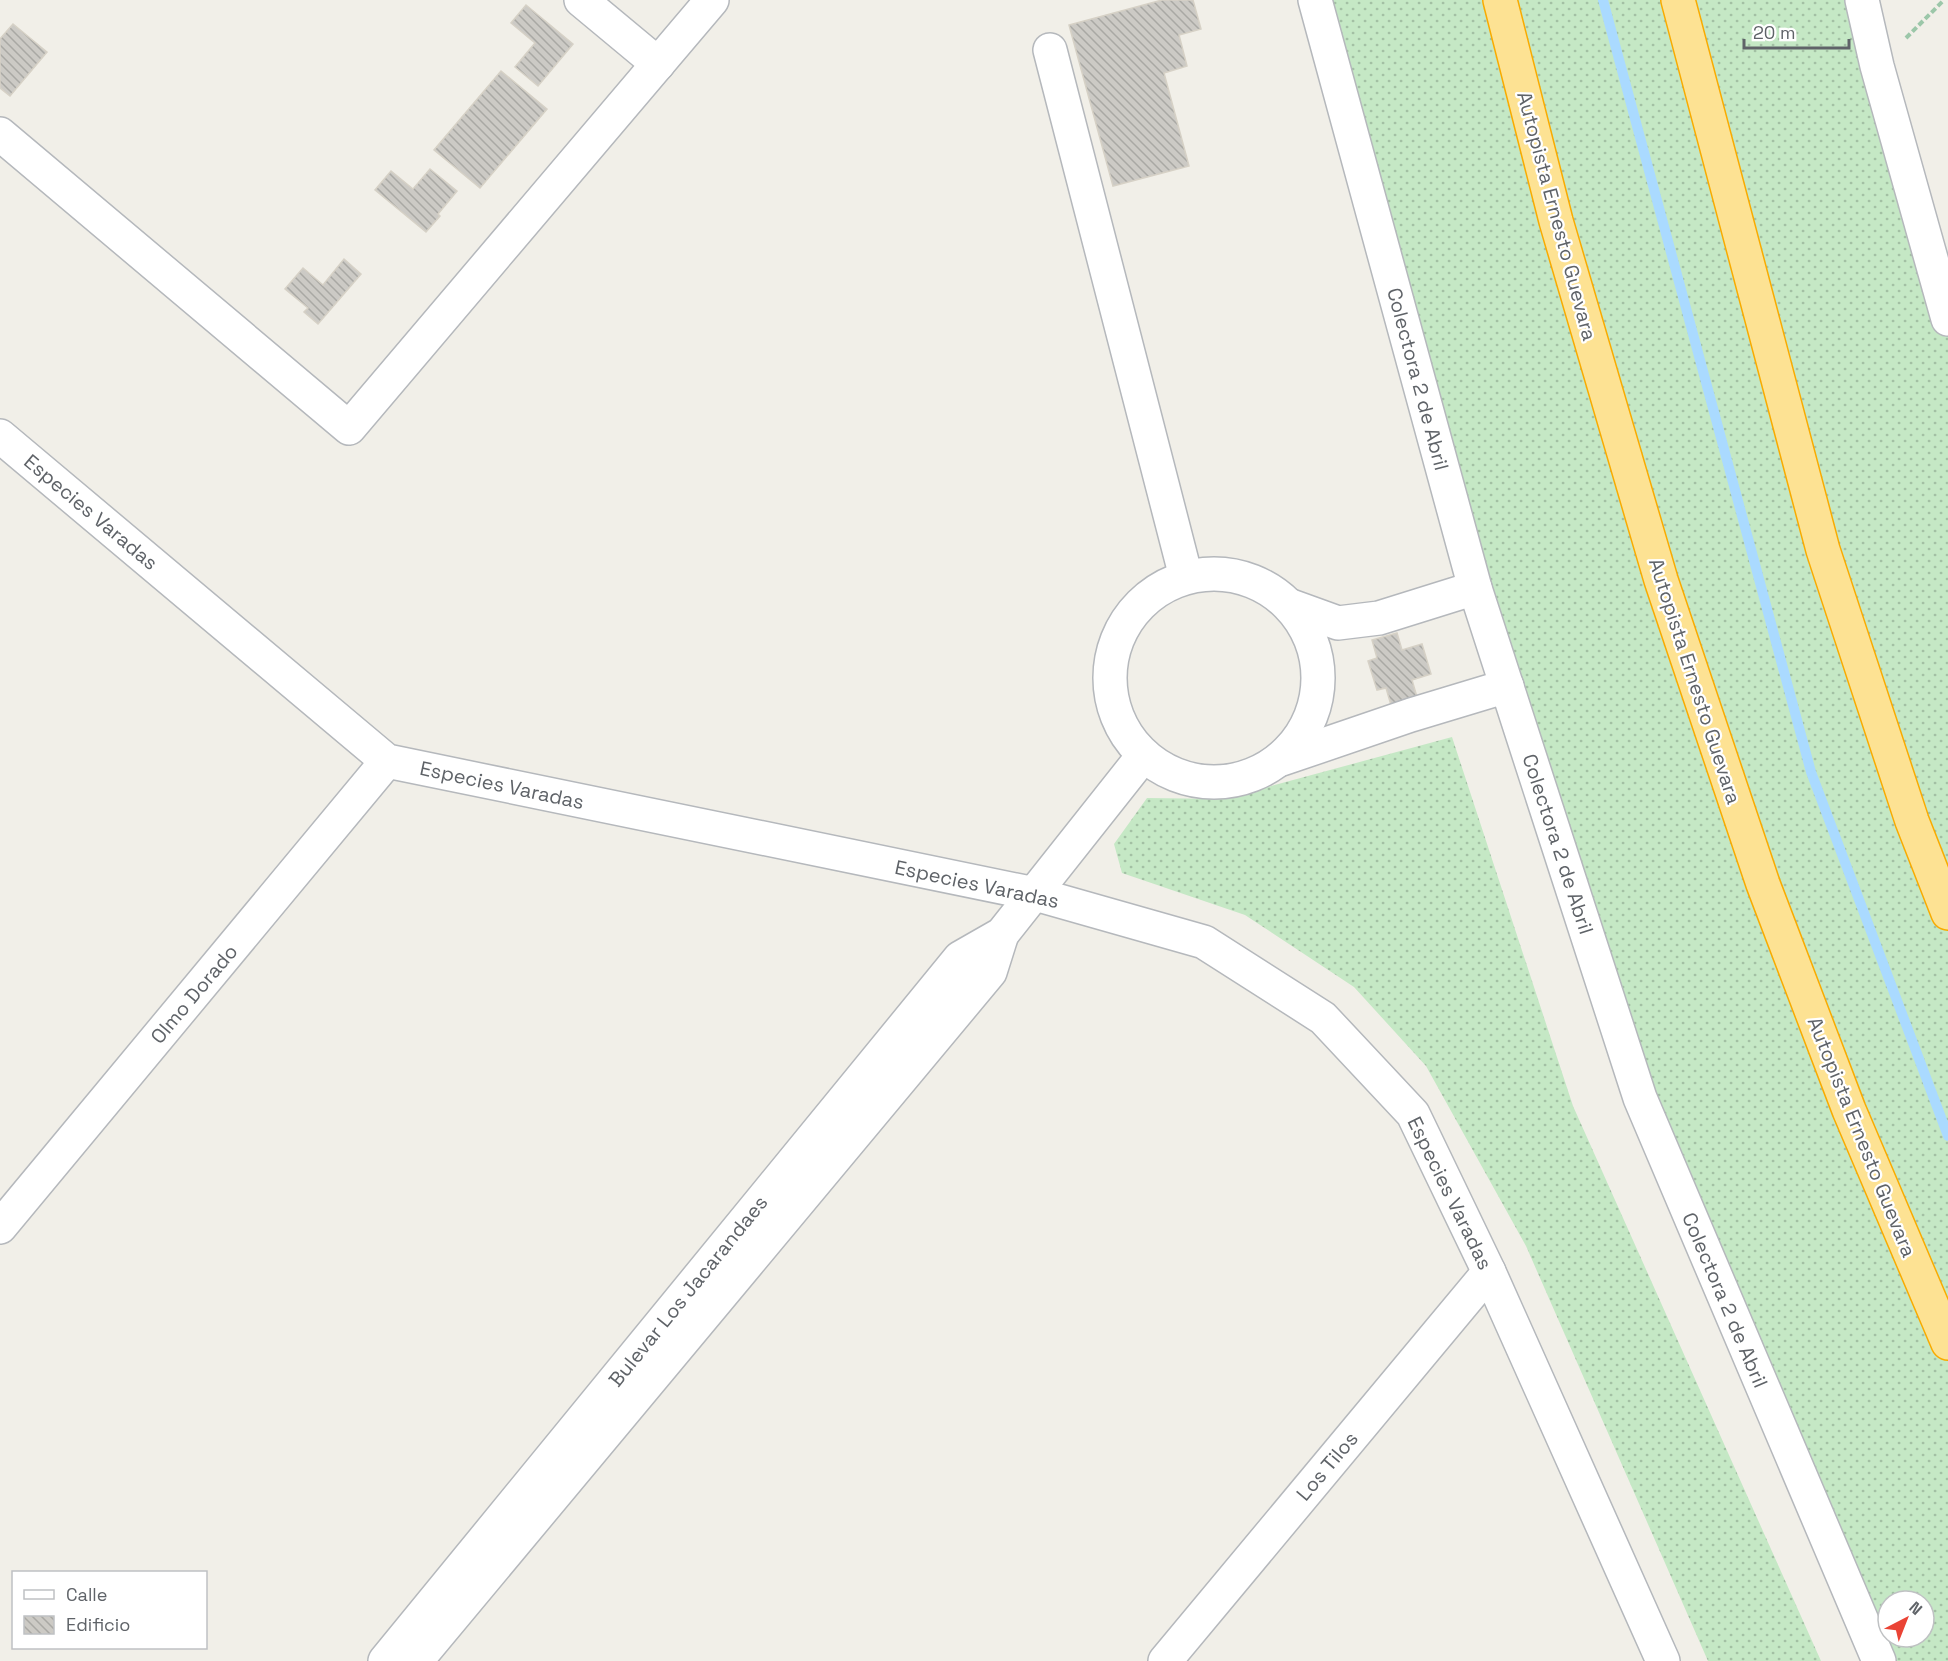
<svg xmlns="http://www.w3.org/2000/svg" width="1948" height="1661" font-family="'Space Grotesk',sans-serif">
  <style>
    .grass { fill: url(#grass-dots); fill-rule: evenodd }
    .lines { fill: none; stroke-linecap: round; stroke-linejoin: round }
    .stream { stroke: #aadaff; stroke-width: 10 }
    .building { fill: url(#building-back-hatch); stroke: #d6d1c6; stroke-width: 1.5 }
    .minor-casing { stroke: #b5b8bc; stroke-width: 36 }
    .motorway-casing { stroke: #f9ab00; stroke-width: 36 }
    .path { stroke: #9cc7a9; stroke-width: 4; stroke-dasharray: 6 3; stroke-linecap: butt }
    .minor { stroke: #fff; stroke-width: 33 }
    .motorway { stroke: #fde293; stroke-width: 33 }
    .labels { text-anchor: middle; stroke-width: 4.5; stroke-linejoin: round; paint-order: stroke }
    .street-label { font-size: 20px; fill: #5f6368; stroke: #fff }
  </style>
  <defs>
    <pattern id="grass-dots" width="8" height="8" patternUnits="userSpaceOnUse" patternTransform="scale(1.5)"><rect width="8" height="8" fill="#c5e8c5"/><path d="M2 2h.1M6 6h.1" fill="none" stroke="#a3c0a4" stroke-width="1.8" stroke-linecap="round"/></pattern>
    <pattern id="building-back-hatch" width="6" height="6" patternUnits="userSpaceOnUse" patternTransform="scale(1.5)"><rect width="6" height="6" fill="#cccac5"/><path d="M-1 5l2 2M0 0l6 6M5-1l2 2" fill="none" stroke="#a9a8a4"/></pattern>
  </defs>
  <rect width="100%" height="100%" fill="#f1efe8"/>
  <g class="grass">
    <path d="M1315 0H1862L1948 319V1661H1879L1640 1098ZM1888 1601H1924V1637H1888Z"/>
    <polygon points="1452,737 1573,1106 1821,1661 1708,1661 1526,1246 1426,1066 1354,987 1245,915 1122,873 1114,844 1147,798 1223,799"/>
  </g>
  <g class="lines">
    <polyline class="stream" points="1603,0 1811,772 1948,1136"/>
  </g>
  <g class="building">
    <polygon points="1162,0 1193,0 1201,29 1179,35 1187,66 1164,73 1189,166 1113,186 1069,25"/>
    <polygon points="526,5 573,44 538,86 515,67 535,43 511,23"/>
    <polygon points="13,24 47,52 10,96 0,88 0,39"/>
    <polygon points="501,71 547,109 480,188 434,150"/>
    <polygon points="430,169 457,191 438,214 440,216 426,232 375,190 391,171 413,189"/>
    <polygon points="344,259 361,274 318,324 304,312 308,308 285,289 303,268 323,285"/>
    <polygon points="1397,633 1402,650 1422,644 1431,674 1412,680 1417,697 1391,705 1386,688 1377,690 1368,661 1377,658 1372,640"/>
  </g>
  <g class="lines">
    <defs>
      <g id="minor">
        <polyline points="581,0 658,64"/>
        <polyline points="1315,0 1475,588 1640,1098 1879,1661"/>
        <polyline points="1862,0 1877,66 1948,319"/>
        <polyline points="1050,50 1186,577"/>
        <polyline points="0,134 349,428 712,0"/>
        <polyline points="0,436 387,761 1035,894 1204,942 1323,1018 1413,1114 1489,1272 1663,1661"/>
        <circle cx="1214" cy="678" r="104"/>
        <polyline points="1291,606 1338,623 1379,618 1475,588"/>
        <polyline points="1282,759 1411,715 1507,686"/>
        <polyline points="0,1227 387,761"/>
        <polyline points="385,1661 960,958 1002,934 1143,756"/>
        <polyline points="416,1661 990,972 1002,934"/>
        <polyline points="1165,1661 1489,1272"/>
      </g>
      <g id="motorway">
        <polyline points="1500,0 1556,221 1661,580 1763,884 1849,1110 1948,1343"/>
        <polyline points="1678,0 1823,550 1912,821 1948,913"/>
      </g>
    </defs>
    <use href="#minor" class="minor-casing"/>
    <use href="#motorway" class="motorway-casing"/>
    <polyline class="path" points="1906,38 1944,0"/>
    <use href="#minor" class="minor"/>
    <use href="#motorway" class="motorway"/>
  </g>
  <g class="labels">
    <g class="street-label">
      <text transform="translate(1557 216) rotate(75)" y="7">Autopista Ernesto Guevara</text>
      <text transform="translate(1418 379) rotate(75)" y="7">Colectora 2 de Abril</text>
      <text transform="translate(91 512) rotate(40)" y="7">Especies Varadas</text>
      <text transform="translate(1695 681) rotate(72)" y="7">Autopista Ernesto Guevara</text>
      <text transform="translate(502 785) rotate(12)" y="7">Especies Varadas</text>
      <text transform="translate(1558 844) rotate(72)" y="7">Colectora 2 de Abril</text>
      <text transform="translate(977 884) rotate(12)" y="7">Especies Varadas</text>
      <text transform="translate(194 994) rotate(-50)" y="7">Olmo Dorado</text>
      <text transform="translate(1862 1137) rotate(68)" y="7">Autopista Ernesto Guevara</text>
      <text transform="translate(1450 1193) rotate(64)" y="7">Especies Varadas</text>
      <text transform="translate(688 1291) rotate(-51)" y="7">Bulevar Los Jacarandaes</text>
      <text transform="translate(1725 1300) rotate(67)" y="7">Colectora 2 de Abril</text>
      <text transform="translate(1327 1466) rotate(-50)" y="7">Los Tilos</text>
    </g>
  </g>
  <rect x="12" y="1571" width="195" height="78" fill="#ffffff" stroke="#bfc1c3" stroke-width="1.5"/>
  <rect x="24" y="1590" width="30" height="9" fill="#ffffff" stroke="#bfc1c3" stroke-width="1.5"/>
  <text x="66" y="1601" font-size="18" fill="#5f6368">Calle</text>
  <rect x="24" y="1616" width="30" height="18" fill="url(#building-back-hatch)" stroke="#bfc1c3" stroke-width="1.5"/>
  <text x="66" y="1631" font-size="18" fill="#5f6368">Edificio</text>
  <g transform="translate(1906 1619) rotate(42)"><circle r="28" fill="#ffffff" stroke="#bfc1c3" stroke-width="1.5"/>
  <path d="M0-4.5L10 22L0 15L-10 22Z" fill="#ea4335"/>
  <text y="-9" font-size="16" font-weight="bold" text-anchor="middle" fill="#5f6368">N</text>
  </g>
  <path d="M1744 39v9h105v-9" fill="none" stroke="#5f6368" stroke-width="3"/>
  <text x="1753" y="39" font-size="18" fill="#5f6368" stroke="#ffffff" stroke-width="4.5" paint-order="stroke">20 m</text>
</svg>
